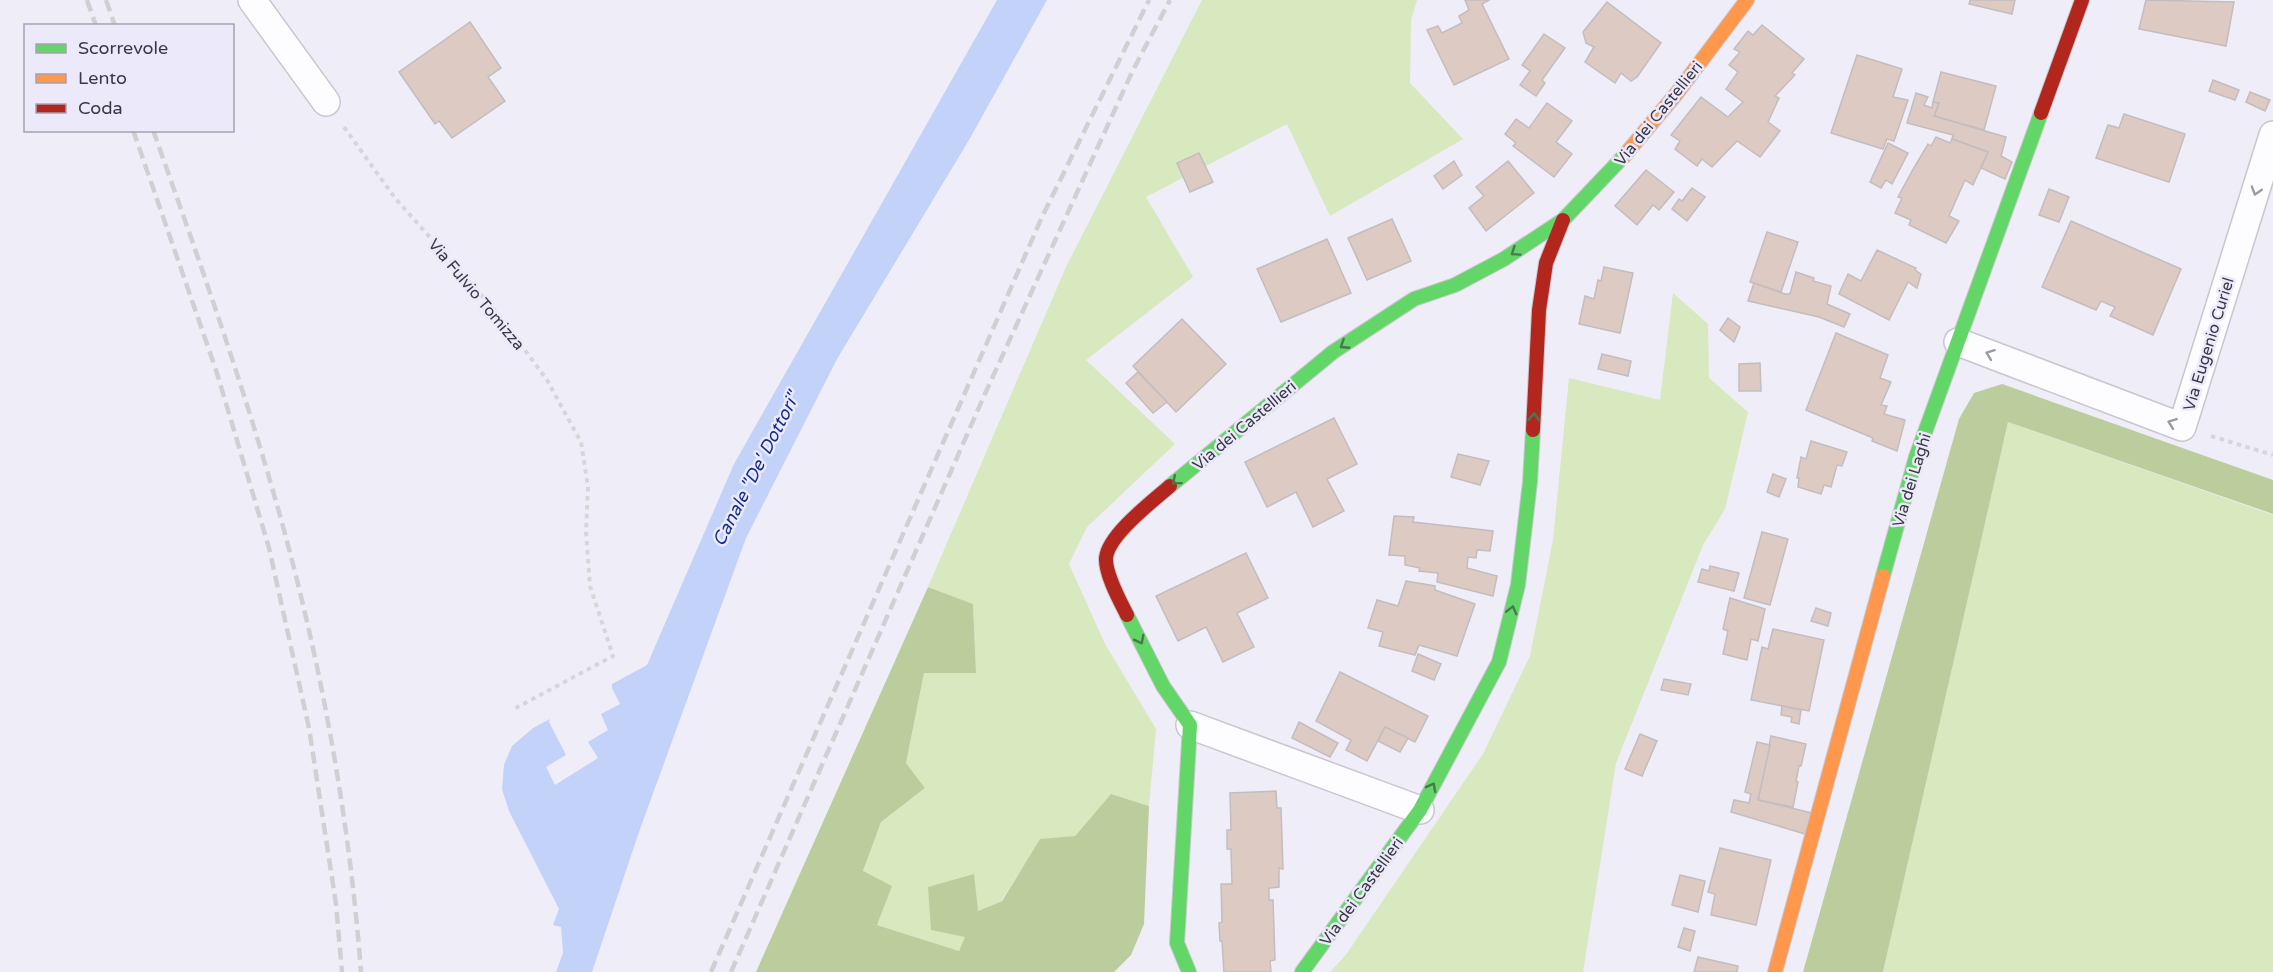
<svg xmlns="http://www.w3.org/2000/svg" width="2273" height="972" font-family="'Varela Round',sans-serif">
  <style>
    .green { fill: #d8e8bf }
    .forest { fill: #bccd9d }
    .water { fill: #c2d2f9 }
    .building { fill: #dccac3; stroke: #c3bdbf; stroke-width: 1.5 }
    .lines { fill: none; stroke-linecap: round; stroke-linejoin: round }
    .street-casing { stroke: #c8c6cf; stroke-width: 30 }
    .fast-casing { stroke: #c8c6cf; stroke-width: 16 }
    .slow-casing { stroke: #c8c6cf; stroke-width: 16 }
    .jam-casing { stroke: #c8c6cf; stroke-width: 16 }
    .path { stroke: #d6d6d9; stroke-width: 4; stroke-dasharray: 4.5 4.5; stroke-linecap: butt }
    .street { stroke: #fdfcfe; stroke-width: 27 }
    .fast { stroke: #63d668; stroke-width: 14 }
    .slow { stroke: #ff974d; stroke-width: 14 }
    .jam { stroke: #b3261e; stroke-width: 14 }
    .rail { stroke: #d0cfd2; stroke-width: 4.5; stroke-dasharray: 12 6; stroke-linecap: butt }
    .oneway { stroke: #9c9aa0 }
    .oneway2 { stroke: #4a7752 }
    .labels { text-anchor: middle; stroke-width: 5; stroke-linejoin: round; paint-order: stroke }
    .street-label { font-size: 16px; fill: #3a3843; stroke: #ece9fb }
    .water-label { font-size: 18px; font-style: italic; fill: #102e8b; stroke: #ece9fb }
  </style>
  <rect width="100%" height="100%" fill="#efedf7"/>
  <g class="green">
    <polygon points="1202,0 1417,0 1411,20 1410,83 1463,139 1330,216 1287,124 1146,197 1193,277 1086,360 1175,444 1087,527 1069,564 1105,644 1156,729 1149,806 1111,794 1075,836 1040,840 1001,901 978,911 959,951 877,925 863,871 881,822 925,788 906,763 924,673 976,673 973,604 928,587 1066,267"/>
    <polygon points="1673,293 1708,324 1709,378 1748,412 1725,509 1703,545 1616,763 1583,972 1330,972 1345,956 1483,754 1530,656 1553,540 1569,378 1660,400"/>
    <polygon points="2008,422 2273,515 2273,972 1883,972"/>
  </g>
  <g class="forest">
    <polygon points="2002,384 2273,480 2273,514 2008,422 1883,972 1803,972 1959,419 1974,393"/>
    <polygon points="928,587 973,604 976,673 924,673 906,763 925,788 881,822 863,871 892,886 877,925 959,951 965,937 931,930 928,887 974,874 978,911 1002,901 1040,839 1075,836 1111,794 1149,806 1144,924 1131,955 1114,972 756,972"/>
  </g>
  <polygon class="water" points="997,0 1047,0 969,140 837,359 746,538 639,832 592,972 556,972 563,953 561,927 553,925 559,909 509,811 502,789 504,765 512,746 533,728 550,719 549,722 566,755 546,767 555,785 598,758 588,742 608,730 601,714 620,704 612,688 612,684 647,665 734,464"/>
  <g class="building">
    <polygon points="1465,0 1489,0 1482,4 1509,59 1454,85 1427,30 1438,26 1442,33 1462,23 1459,16 1469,10"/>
    <polygon points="1970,0 2015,0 2012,14 1969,4"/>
    <polygon points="2146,0 2234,2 2226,46 2139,29"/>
    <polygon points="1607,2 1661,43 1637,77 1631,81 1621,73 1615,83 1585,62 1594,47 1586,43 1583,32"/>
    <polygon points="470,22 501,68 488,77 505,101 452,138 439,121 435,124 399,72"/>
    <polygon points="1762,25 1804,59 1792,73 1795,75 1775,96 1779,98 1768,122 1780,131 1760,157 1737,141 1712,167 1702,159 1697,166 1675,149 1680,141 1671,135 1701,97 1728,117 1743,102 1726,89 1738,72 1729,65 1740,52 1734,49 1748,31 1753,35"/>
    <polygon points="1544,34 1565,48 1542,80 1545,83 1536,96 1520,85 1530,71 1522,65"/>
    <polygon points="1857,55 1902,69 1893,97 1908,100 1894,141 1887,139 1883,149 1831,133"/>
    <polygon points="1941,72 1996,86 1984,130 1934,116 1939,103 1933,102"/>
    <polygon points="2213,80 2239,90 2235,100 2209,91"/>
    <polygon points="2250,92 2270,100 2265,111 2246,102"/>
    <polygon points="1916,93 1928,97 1924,105 1932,108 1933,102 1939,103 1934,116 2006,137 2001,156 2012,162 2005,179 1981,168 1988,152 1952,139 1953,135 1907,123"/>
    <polygon points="1547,103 1572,121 1556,142 1572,154 1554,177 1513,146 1516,143 1505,134 1516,119 1529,128"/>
    <polygon points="2124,114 2185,134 2169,182 2096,158 2108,125 2119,128"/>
    <polygon points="1936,137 1950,143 1952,139 1988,152 1973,185 1965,180 1949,216 1959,221 1946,243 1909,225 1911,220 1895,213 1902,198 1898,197 1912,171 1928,144 1931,146"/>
    <polygon points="1888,143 1908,153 1892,184 1886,180 1881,188 1870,182"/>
    <polygon points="1199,153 1213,182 1190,192 1177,163"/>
    <polygon points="1454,161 1462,175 1443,189 1434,176"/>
    <polygon points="1508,161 1534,193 1486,231 1469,208 1484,196 1476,187"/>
    <polygon points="1646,170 1674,192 1659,210 1653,205 1637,225 1615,206"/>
    <polygon points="1692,188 1705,197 1687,221 1672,209 1679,199 1682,201"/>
    <polygon points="2049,189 2069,197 2059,222 2039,215"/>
    <polygon points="1392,219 1411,261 1367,280 1348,238"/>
    <polygon points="2071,221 2181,269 2153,335 2110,316 2115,307 2101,301 2096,310 2042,287"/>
    <polygon points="1767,232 1798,242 1781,292 1750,282"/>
    <polygon points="1327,239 1351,293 1281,322 1257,269"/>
    <polygon points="1877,250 1916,268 1915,270 1921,274 1917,288 1908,282 1889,320 1839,294 1848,274 1861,281"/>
    <polygon points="1604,267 1633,273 1620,333 1579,324 1585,296 1594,299 1598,280 1601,281"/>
    <polygon points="1796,272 1814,278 1813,281 1831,286 1827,304 1850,314 1844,327 1819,317 1748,301 1754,283 1785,294 1790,294"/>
    <polygon points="1728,318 1740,327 1734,342 1720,330"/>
    <polygon points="1182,319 1226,364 1176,412 1133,366"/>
    <polygon points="1836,333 1888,355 1880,378 1891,382 1881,405 1887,406 1884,414 1905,420 1897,451 1872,441 1873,438 1806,410"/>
    <polygon points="1602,354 1631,361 1628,376 1598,369"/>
    <polygon points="1760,363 1761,391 1739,391 1739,364"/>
    <polygon points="1138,372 1167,402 1153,413 1126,383"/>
    <polygon points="1334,418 1357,464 1327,479 1344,511 1313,527 1296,492 1267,507 1245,462"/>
    <polygon points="1811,441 1847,452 1842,466 1837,465 1831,487 1824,485 1821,494 1798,487 1799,478 1797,478 1801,457 1806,459"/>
    <polygon points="1458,454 1489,461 1480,485 1451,477"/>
    <polygon points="1773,474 1786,479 1779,497 1767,492"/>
    <polygon points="1394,516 1414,517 1413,522 1493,531 1490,551 1477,550 1476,558 1468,557 1467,568 1497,576 1493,596 1437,582 1438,573 1419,571 1420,568 1405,565 1405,556 1389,555"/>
    <polygon points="1762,532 1788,539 1770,605 1744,598"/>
    <polygon points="1246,553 1268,598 1237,613 1254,647 1223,662 1206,627 1178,641 1156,596"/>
    <polygon points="1710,566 1739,573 1734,591 1698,582 1702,569 1709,571"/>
    <polygon points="1406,581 1435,586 1435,590 1475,604 1457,656 1419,645 1415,655 1379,646 1383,632 1368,628 1377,600 1398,606"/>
    <polygon points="1730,598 1765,609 1758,641 1751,639 1747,660 1723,654 1728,631 1723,629"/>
    <polygon points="1816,608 1831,613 1828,626 1811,621"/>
    <polygon points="1773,629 1824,640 1809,711 1751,700 1762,647 1768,649"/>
    <polygon points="1418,654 1441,664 1434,680 1412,671"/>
    <polygon points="1340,672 1428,716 1415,742 1385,727 1367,761 1346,750 1351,740 1316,721"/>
    <polygon points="1664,679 1691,684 1688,695 1661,690"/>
    <polygon points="1782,706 1801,710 1799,724 1791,722 1792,717 1781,715"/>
    <polygon points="1299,722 1338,743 1330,757 1292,738"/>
    <polygon points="1385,727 1408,738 1400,752 1378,741"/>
    <polygon points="1640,734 1657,741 1642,776 1625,769"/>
    <polygon points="1771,736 1806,744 1801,766 1799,766 1796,781 1798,782 1793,807 1758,800"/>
    <polygon points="1757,742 1770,745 1758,800 1812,813 1805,834 1731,812 1734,800 1749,803 1751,794 1745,792"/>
    <polygon points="1276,791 1277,808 1281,808 1283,869 1279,868 1279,887 1269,888 1269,900 1273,900 1275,960 1270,961 1271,972 1224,972 1222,941 1220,941 1219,923 1222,922 1221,884 1232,884 1231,849 1227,849 1227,830 1231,830 1230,793"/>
    <polygon points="1720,848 1771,860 1756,925 1711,915 1715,894 1708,892"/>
    <polygon points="1680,875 1705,881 1698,912 1672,905"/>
    <polygon points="1684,928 1695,931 1690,951 1678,947"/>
    <polygon points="1698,957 1738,966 1737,972 1694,972"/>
  </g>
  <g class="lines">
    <defs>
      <g id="street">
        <polyline points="252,0 326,102"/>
        <polyline points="1958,342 2182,427 2273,135"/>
        <polyline points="1190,725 1420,810"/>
      </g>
      <g id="fast">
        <polyline points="1170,486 1333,352 1414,299 1455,285 1504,259 1563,220 1624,156"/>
        <polyline points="1883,576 1916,457 2041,113"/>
        <polyline points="1127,615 1163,686 1190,725 1177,943 1189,972"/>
        <polyline points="1302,972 1420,810 1499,662 1518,585 1530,482 1533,430"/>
      </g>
      <g id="slow">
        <polyline points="1624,156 1677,93 1747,0"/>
        <polyline points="1775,972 1883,576"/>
      </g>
      <g id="jam">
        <polyline points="2041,113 2082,0"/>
        <polyline points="1533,430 1539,310 1546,263 1563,220"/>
        <path d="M1127 615C1120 601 1105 574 1106 558 1108 535 1153 501 1170 486"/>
      </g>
    </defs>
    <use href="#street" class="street-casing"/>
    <use href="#fast" class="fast-casing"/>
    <use href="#slow" class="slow-casing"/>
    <use href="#jam" class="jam-casing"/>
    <g class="path">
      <polyline points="344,127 395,198 499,315 547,380 581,442 588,487 586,532 590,586 613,656 512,710"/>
      <polyline points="2211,436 2273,455"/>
    </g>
    <use href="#street" class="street"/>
    <use href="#fast" class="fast"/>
    <use href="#slow" class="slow"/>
    <use href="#jam" class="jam"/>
    <g class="rail">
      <polyline points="87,0 96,26"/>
      <polyline points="106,0 115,26"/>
      <polyline points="133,130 216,370 269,548 309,728 336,904 342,972"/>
      <path d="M153 130C197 254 241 378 277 505 320 657 349 814 361 972"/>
      <polyline points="711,972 1042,217 1149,0"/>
      <polyline points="731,972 984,396 1133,70 1170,0"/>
    </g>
  </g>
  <defs><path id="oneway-chevron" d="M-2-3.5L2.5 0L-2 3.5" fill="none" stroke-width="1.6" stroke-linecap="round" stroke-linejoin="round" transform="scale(1.5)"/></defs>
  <g class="oneway">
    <use href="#oneway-chevron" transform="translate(2256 191) rotate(107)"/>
    <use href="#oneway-chevron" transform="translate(1990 354) rotate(-159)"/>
    <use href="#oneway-chevron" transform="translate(2172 423) rotate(-160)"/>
  </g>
  <g class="oneway2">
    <use href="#oneway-chevron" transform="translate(1515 252) rotate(146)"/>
    <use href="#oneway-chevron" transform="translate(1344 345) rotate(147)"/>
    <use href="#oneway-chevron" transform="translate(1534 417) rotate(-87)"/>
    <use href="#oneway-chevron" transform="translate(1176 481) rotate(140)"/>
    <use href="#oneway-chevron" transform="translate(1512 610) rotate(-76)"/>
    <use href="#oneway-chevron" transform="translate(1140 640) rotate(63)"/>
    <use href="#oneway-chevron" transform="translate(1432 787) rotate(-62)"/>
  </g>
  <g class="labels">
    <g class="street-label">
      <text transform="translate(1658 113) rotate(-51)" y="6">Via dei Castellieri</text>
      <text transform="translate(477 294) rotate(50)" y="6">Via Fulvio Tomizza</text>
      <text transform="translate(2208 344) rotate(-73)" y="6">Via Eugenio Curiel</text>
      <text transform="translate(1244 425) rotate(-40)" y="6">Via dei Castellieri</text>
      <text transform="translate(1911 480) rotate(-73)" y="6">Via dei Laghi</text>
      <text transform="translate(1361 891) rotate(-54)" y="6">Via dei Castellieri</text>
    </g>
    <g class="water-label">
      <text transform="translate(756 469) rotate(-63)" y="6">Canale "De' Dottori"</text>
    </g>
  </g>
  <rect x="24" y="24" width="210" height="108" fill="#ece9fb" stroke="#a5a2b1" stroke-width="1.5"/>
  <rect x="36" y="44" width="30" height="9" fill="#63d668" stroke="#a5a2b1" stroke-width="1.5"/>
  <text x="78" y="54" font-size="18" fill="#3a3843">Scorrevole</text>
  <rect x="36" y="74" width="30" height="9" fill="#ff974d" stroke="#a5a2b1" stroke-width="1.5"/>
  <text x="78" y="84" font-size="18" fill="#3a3843">Lento</text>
  <rect x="36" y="104" width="30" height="9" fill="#b3261e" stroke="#a5a2b1" stroke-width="1.5"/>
  <text x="78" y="114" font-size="18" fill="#3a3843">Coda</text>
</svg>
